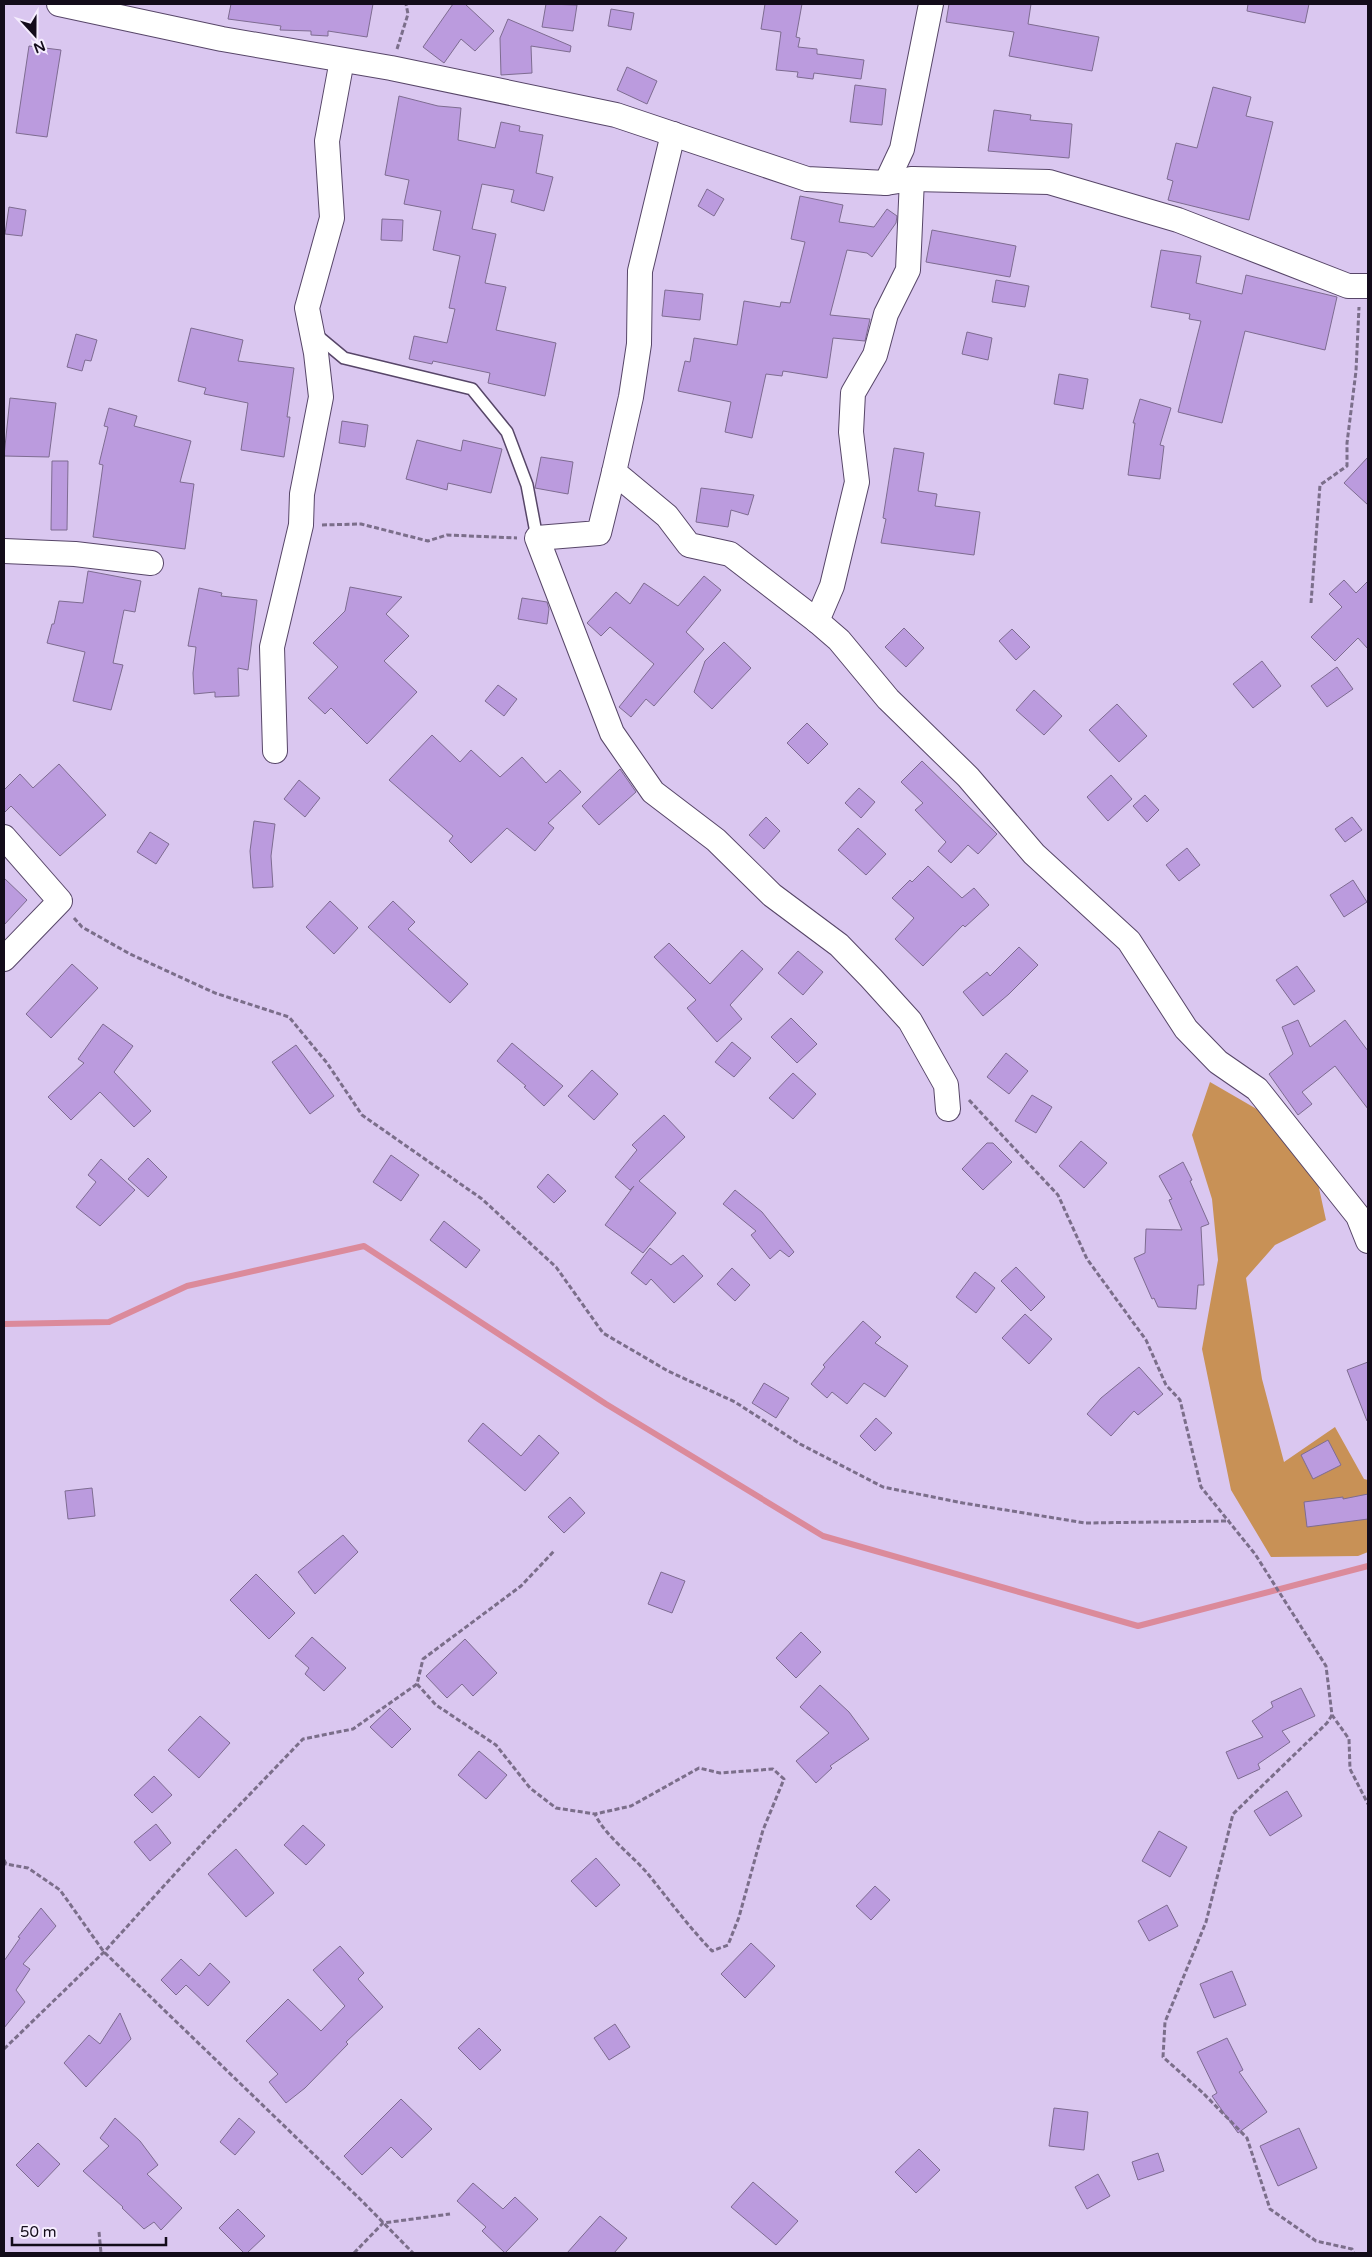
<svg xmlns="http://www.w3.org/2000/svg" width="1372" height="2257" font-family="'Varela Round',sans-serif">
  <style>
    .forest { fill: #c89156 }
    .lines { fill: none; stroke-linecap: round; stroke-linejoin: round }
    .stream { stroke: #db8a9b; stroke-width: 6 }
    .building { fill: #bb9bde; stroke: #7e6c91 }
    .lane-casing { stroke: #574668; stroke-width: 14 }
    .street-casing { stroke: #574668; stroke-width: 26 }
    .path { stroke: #7b6e8a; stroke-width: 3; stroke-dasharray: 5 2.5; stroke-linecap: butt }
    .lane { stroke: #fff; stroke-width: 11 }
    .street { stroke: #fff; stroke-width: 24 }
  </style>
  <rect width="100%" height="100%" fill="#dac7f0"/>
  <polygon class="forest" points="1210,1082 1267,1115 1317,1179 1326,1220 1275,1245 1246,1278 1262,1379 1284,1462 1335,1427 1364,1479 1368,1480 1368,1552 1358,1556 1271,1557 1231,1490 1202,1349 1218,1260 1212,1199 1192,1135"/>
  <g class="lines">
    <polyline class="stream" points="4,1324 109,1322 187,1286 364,1246 606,1404 823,1536 1138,1626 1368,1566"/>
  </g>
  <g class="building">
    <polygon points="231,4 373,4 367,37 328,31 328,36 311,35 311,31 280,30 281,26 228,19"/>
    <polygon points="453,4 465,4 494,31 475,51 461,39 444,63 423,47"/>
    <polygon points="546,4 577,5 573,31 542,27"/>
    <polygon points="765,4 802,4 796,37 800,38 798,47 817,49 817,54 864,60 861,79 814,73 813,79 797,77 798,72 776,70 781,32 761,29"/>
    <polygon points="949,4 1031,4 1028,24 1099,37 1092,71 1009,56 1014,32 946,22"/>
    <polygon points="1248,4 1309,4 1305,23 1247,11"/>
    <polygon points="611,9 634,13 631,30 608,26"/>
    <polygon points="508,19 571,46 570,52 531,46 532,73 501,75 500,38"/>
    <polygon points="29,46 61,50 47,137 16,133"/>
    <polygon points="627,67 657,81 647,104 617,90"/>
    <polygon points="855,85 886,89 882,125 850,122"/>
    <polygon points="1213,87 1251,97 1246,116 1273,122 1249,220 1168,200 1173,181 1167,179 1176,143 1197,148"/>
    <polygon points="399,96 438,106 461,108 458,140 495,148 501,122 520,126 519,131 543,135 536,173 553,177 544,211 511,202 514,190 482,184 472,229 496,234 485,283 506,287 496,330 556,343 545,396 488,383 490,373 433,361 432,364 409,359 414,336 447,343 455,309 449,308 460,256 433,250 441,211 404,204 409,180 385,175"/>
    <polygon points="994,110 1031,115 1030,120 1072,124 1069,158 988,151"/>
    <polygon points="707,189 724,199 714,216 698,206"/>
    <polygon points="800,196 843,205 839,222 874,227 887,209 897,216 896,223 872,257 867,253 847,250 830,315 870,319 865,341 833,338 827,378 783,371 782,376 766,374 752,438 725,432 731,402 678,391 685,361 690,362 694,338 737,345 744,301 780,307 781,302 790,303 805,242 791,239"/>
    <polygon points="9,207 26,210 22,236 5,234"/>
    <polygon points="382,219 403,220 402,241 381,240"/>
    <polygon points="932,230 1016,246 1010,277 926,262"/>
    <polygon points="1161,250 1201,256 1196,283 1242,294 1246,275 1337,297 1325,350 1245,331 1222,423 1178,412 1201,321 1189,319 1190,314 1151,307"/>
    <polygon points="996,280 1029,286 1025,307 992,302"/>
    <polygon points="665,290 703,294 700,320 662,316"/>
    <polygon points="191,328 243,340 238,361 294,368 287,417 290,417 284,457 241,450 248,403 204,394 206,388 178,381"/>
    <polygon points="967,332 992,338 988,360 962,354"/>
    <polygon points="76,334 97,340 91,361 85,360 82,371 67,367"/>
    <polygon points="1059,374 1088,379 1083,409 1054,404"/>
    <polygon points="10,398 56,403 49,457 4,456"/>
    <polygon points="1140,399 1171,408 1160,445 1164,446 1160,479 1128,475 1135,423 1133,423"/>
    <polygon points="109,408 137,416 134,426 191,441 180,482 194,484 185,549 93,537 103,465 99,464 108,427 104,426"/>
    <polygon points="342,421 368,425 365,447 339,443"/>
    <polygon points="417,440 461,451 463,440 502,449 491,493 448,483 447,490 406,479"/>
    <polygon points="894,448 924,453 918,491 937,494 935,506 980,512 974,555 881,543 886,519 883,518"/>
    <polygon points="541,457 573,462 568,494 535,488"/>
    <polygon points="1368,457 1368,505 1344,483"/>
    <polygon points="52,461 68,461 67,530 51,530"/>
    <polygon points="701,488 754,495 748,515 731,510 728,527 696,522"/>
    <polygon points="88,571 141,581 135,612 124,610 113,663 123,665 111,710 73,701 85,652 47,643 52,624 54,624 59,601 83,603"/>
    <polygon points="704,576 721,590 686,632 704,649 654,706 646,699 631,717 619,707 654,664 610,627 601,636 587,623 616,592 630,604 644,583 678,606"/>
    <polygon points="1344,580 1356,593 1368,581 1368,649 1358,638 1335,661 1311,637 1342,607 1329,594"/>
    <polygon points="350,587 402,597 386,614 409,636 384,661 417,692 367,744 331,708 325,714 308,698 338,667 313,643 345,611"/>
    <polygon points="199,588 222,593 221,596 257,600 248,670 238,668 239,696 215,697 215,692 194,694 193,673 196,647 188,646"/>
    <polygon points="522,598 547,602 549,609 547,624 518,619"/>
    <polygon points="904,628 924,648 906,667 885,647"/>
    <polygon points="1012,629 1030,647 1016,660 999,641"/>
    <polygon points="724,642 751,668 712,709 694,692 705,661"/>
    <polygon points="1262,661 1281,686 1253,708 1233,684"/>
    <polygon points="1337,667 1353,689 1327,707 1311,686"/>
    <polygon points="498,685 517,699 504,716 485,701"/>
    <polygon points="1034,690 1062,716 1044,735 1016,710"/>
    <polygon points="1117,704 1147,736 1119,762 1089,730"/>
    <polygon points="807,723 828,744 808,764 787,743"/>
    <polygon points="432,735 460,762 471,750 500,777 522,757 546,783 560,770 581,792 548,823 554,828 535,851 507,828 471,863 449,841 453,836 389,780"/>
    <polygon points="922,761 997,834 978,854 968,845 951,863 938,851 946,842 915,810 923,803 901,782"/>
    <polygon points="59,764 106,815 60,856 11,806 4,813 4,790 20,774 33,788"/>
    <polygon points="620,769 636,792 599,825 582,806"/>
    <polygon points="1111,775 1132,799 1108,821 1087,797"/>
    <polygon points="299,780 320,798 305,817 284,799"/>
    <polygon points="859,788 875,802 861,818 845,803"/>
    <polygon points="1145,795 1159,810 1147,822 1133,806"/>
    <polygon points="766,817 780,831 764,849 749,835"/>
    <polygon points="1352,817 1362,830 1345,842 1335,829"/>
    <polygon points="254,821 275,824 271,856 273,887 253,888 250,851"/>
    <polygon points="858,828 886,854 866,875 838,850"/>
    <polygon points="150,832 169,844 156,864 137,852"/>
    <polygon points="1187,848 1200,865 1179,881 1166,865"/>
    <polygon points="928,866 962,898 974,888 989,905 965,927 963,925 923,966 895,939 914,918 892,898 910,880 912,882"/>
    <polygon points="4,878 27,900 4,925"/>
    <polygon points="1353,880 1367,902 1344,917 1330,895"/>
    <polygon points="330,901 358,928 334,954 306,927"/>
    <polygon points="393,901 415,922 408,929 468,984 450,1003 368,927"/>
    <polygon points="669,943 710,984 742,950 763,969 730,1005 742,1019 717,1042 687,1008 696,1000 654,957"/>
    <polygon points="1019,947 1038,965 1009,994 983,1016 963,992 987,972 990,976"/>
    <polygon points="798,951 823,972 803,995 778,973"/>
    <polygon points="72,964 98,988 51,1038 26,1014"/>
    <polygon points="1297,966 1315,991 1294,1005 1276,980"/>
    <polygon points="791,1018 817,1044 797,1063 771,1037"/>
    <polygon points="1298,1020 1310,1047 1345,1020 1368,1051 1368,1109 1335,1066 1302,1092 1312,1104 1298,1115 1269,1074 1293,1054 1282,1027"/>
    <polygon points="103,1024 133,1046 114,1072 151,1111 134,1127 100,1092 71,1120 48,1097 84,1063 78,1059"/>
    <polygon points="732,1042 751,1058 734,1077 715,1062"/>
    <polygon points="512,1043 563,1086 544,1106 524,1087 526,1086 497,1061"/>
    <polygon points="296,1045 334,1096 310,1114 272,1062"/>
    <polygon points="1006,1053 1028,1071 1009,1094 987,1077"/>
    <polygon points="592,1070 618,1094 594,1120 568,1096"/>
    <polygon points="793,1073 816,1094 793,1119 769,1098"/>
    <polygon points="1032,1095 1052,1107 1036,1133 1015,1121"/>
    <polygon points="664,1115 685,1137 639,1181 676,1213 643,1253 605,1225 634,1186 630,1190 615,1177 637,1150 632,1145"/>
    <polygon points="1081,1141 1107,1163 1084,1188 1059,1166"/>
    <polygon points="987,1143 993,1143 1012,1162 983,1190 962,1169"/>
    <polygon points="391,1155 419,1175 401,1201 373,1182"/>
    <polygon points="148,1158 167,1177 148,1197 128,1179"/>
    <polygon points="101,1159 135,1190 100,1226 76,1207 96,1182 88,1175"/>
    <polygon points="1183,1162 1192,1180 1190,1181 1209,1224 1201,1227 1204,1285 1198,1285 1196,1309 1158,1307 1154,1298 1152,1299 1134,1258 1145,1253 1146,1229 1182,1230 1169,1200 1172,1199 1159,1176"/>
    <polygon points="548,1174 566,1191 554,1203 537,1187"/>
    <polygon points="735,1190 762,1212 794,1252 789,1257 780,1250 770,1259 751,1235 756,1231 723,1204"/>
    <polygon points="444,1221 480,1250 466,1268 430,1240"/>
    <polygon points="650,1248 671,1265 683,1255 703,1276 674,1303 651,1279 646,1285 631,1273"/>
    <polygon points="1016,1267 1045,1297 1031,1311 1001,1281"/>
    <polygon points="732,1268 750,1285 735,1301 717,1284"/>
    <polygon points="975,1272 995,1288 976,1313 956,1297"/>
    <polygon points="1025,1314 1052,1339 1029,1364 1002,1338"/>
    <polygon points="863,1321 881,1337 875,1343 908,1366 885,1397 864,1383 847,1404 832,1392 827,1398 811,1384 825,1367 823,1365"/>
    <polygon points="1368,1362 1368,1421 1367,1421 1347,1370"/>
    <polygon points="1139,1367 1163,1394 1138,1415 1134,1411 1111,1436 1087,1414 1101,1398"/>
    <polygon points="764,1383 789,1398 776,1418 752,1403"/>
    <polygon points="876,1418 892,1433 875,1451 860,1436"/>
    <polygon points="483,1423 521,1456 539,1435 559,1453 525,1491 468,1441"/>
    <polygon points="1328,1440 1341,1465 1313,1479 1301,1455"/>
    <polygon points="92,1488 95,1516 68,1519 65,1491"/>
    <polygon points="1368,1494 1368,1519 1307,1527 1304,1502 1343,1497 1343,1499"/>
    <polygon points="570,1497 585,1513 564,1533 548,1517"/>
    <polygon points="343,1535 358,1552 315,1594 298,1572"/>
    <polygon points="661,1572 685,1581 672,1613 648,1604"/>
    <polygon points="256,1574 295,1613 269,1639 230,1600"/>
    <polygon points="801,1632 821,1652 796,1678 776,1658"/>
    <polygon points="312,1637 346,1668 324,1691 305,1674 309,1668 295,1656"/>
    <polygon points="465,1639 497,1673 473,1696 462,1684 447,1698 426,1676"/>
    <polygon points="820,1685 849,1712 869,1739 830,1766 832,1768 816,1783 796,1761 829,1733 800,1707"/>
    <polygon points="1301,1688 1315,1716 1282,1731 1290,1742 1258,1764 1260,1769 1238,1779 1226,1752 1263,1737 1252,1721 1273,1707 1271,1702"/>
    <polygon points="390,1708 411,1729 392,1748 370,1727"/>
    <polygon points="200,1716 230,1743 199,1778 168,1750"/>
    <polygon points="479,1751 507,1775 486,1799 458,1775"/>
    <polygon points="154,1776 172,1795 152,1813 134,1795"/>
    <polygon points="1287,1791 1302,1816 1270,1836 1254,1811"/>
    <polygon points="156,1824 171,1843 150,1861 134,1842"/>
    <polygon points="303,1825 325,1845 306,1865 284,1845"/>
    <polygon points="1159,1831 1187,1847 1170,1877 1142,1861"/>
    <polygon points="236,1849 274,1893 246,1917 208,1874"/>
    <polygon points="596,1858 620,1885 596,1907 571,1881"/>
    <polygon points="875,1886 890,1900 871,1920 856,1906"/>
    <polygon points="1167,1905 1178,1926 1149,1941 1138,1921"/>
    <polygon points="41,1908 56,1926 23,1964 30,1969 16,1990 25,2002 4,2028 4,1961 20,1938 18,1937"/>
    <polygon points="751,1943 775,1966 745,1998 721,1974"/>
    <polygon points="340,1946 364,1973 358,1979 383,2007 346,2042 348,2044 305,2088 286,2103 269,2082 278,2074 246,2041 288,1999 321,2031 345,2006 313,1970"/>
    <polygon points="181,1959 199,1976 210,1963 230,1982 208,2006 186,1985 176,1995 161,1980"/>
    <polygon points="1232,1971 1246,2005 1214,2018 1200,1984"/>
    <polygon points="120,2013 131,2039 86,2087 64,2063 89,2035 100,2044"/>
    <polygon points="615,2024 630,2047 609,2060 594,2038"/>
    <polygon points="479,2028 501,2050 480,2070 458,2048"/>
    <polygon points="1227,2038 1243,2070 1239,2072 1267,2112 1238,2133 1212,2096 1217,2093 1197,2052"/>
    <polygon points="401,2099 432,2129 402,2158 391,2147 362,2175 344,2156"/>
    <polygon points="1054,2108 1088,2112 1084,2150 1049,2146"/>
    <polygon points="115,2118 140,2141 158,2165 147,2174 182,2208 161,2230 154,2222 144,2229 122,2208 123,2207 83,2171 109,2146 100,2138"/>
    <polygon points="239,2118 255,2132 235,2155 220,2142"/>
    <polygon points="1299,2128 1317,2168 1278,2186 1260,2146"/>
    <polygon points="38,2143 60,2164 38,2187 16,2165"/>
    <polygon points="919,2149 940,2170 916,2193 895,2172"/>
    <polygon points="1158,2153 1164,2171 1138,2180 1132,2162"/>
    <polygon points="1098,2174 1110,2196 1087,2209 1075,2187"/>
    <polygon points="753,2182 798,2221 776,2245 731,2207"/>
    <polygon points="473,2183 503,2209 515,2197 538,2219 505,2253 482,2231 486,2227 457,2201"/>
    <polygon points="238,2209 265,2236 247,2253 244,2253 219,2228"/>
    <polygon points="600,2216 627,2238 614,2253 567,2253"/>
  </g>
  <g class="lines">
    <defs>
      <polyline id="lane" points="314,333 344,358 472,389 507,432 527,485 537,538"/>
      <g id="street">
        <polyline points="59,4 222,39 391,68 616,115 807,179 886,183 912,179 1049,182 1178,220 1348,286 1368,286"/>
        <polyline points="673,134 640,271 639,344 631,397 614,472 667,516 689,545 730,554 817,621 839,640 888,699 968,777 1034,854 1129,941 1186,1029 1218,1062 1257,1089 1358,1216 1368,1241"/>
        <polyline points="886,183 902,149 931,4"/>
        <polyline points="614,472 599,533 537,538 612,733 653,792 716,840 772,895 839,945 871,978 910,1021 946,1085 948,1109"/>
        <polyline points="4,551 75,554 151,563"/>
        <polyline points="817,621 832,586 857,482 851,432 853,393 875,355 886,314 908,270 912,179"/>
        <polyline points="275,751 272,647 301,525 302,494 321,397 316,353 307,308 332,218 327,141 342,60"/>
        <polyline points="4,837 60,901 4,959"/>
      </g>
    </defs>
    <use href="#lane" class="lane-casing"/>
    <use href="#street" class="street-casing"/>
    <g class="path">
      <polyline points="397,49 408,14 406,4"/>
      <polyline points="322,525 361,524 428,541 447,535 517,538"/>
      <polyline points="1311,603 1320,485 1347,466 1347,443 1356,371 1359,307"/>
      <polyline points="74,918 82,927 130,954 215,993 289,1017 327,1063 362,1115 482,1199 556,1267 603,1333 668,1371 735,1402 800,1444 883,1487 963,1503 1085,1523 1230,1521"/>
      <polyline points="969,1100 1058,1195 1087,1259 1146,1340 1166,1385 1180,1400 1201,1487 1255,1554 1326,1666 1332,1715 1349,1739 1350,1769 1368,1804"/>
      <path d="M417 1684 436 1705 496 1745 530 1788 556 1808 595 1814 631 1806 699 1768 720 1773 773 1769 784 1779 763 1830 739 1917 728 1945 712 1951C689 1927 669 1900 648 1874 632 1855 605 1836 595 1814"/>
      <polyline points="1332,1715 1327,1723 1233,1814 1206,1922 1165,2022 1163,2057 1203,2093 1247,2138 1270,2209 1316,2241 1352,2249 1354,2253"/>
      <polyline points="4,1860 6,1864 28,1868 60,1890 104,1952 361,2200 413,2253"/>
      <polyline points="4,2049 104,1952 201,1845 303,1739 353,1729 417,1684 423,1659 521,1586 555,1550"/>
      <polyline points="99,2232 101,2253"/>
      <polyline points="354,2253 383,2223 450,2214"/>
    </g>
    <use href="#lane" class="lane"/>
    <use href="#street" class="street"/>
  </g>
  <rect width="1372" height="2257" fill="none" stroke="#130c1a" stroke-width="10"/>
  <g transform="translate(35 35) rotate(159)" stroke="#f5edfe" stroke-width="4" paint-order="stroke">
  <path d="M0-4L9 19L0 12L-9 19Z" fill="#130c1a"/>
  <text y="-8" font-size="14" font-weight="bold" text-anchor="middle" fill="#130c1a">N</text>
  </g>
  <path d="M12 2237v8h154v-8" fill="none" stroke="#130c1a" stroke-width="2.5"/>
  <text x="20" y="2237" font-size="15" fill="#130c1a" stroke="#f5edfe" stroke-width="4" paint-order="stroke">50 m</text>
</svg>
